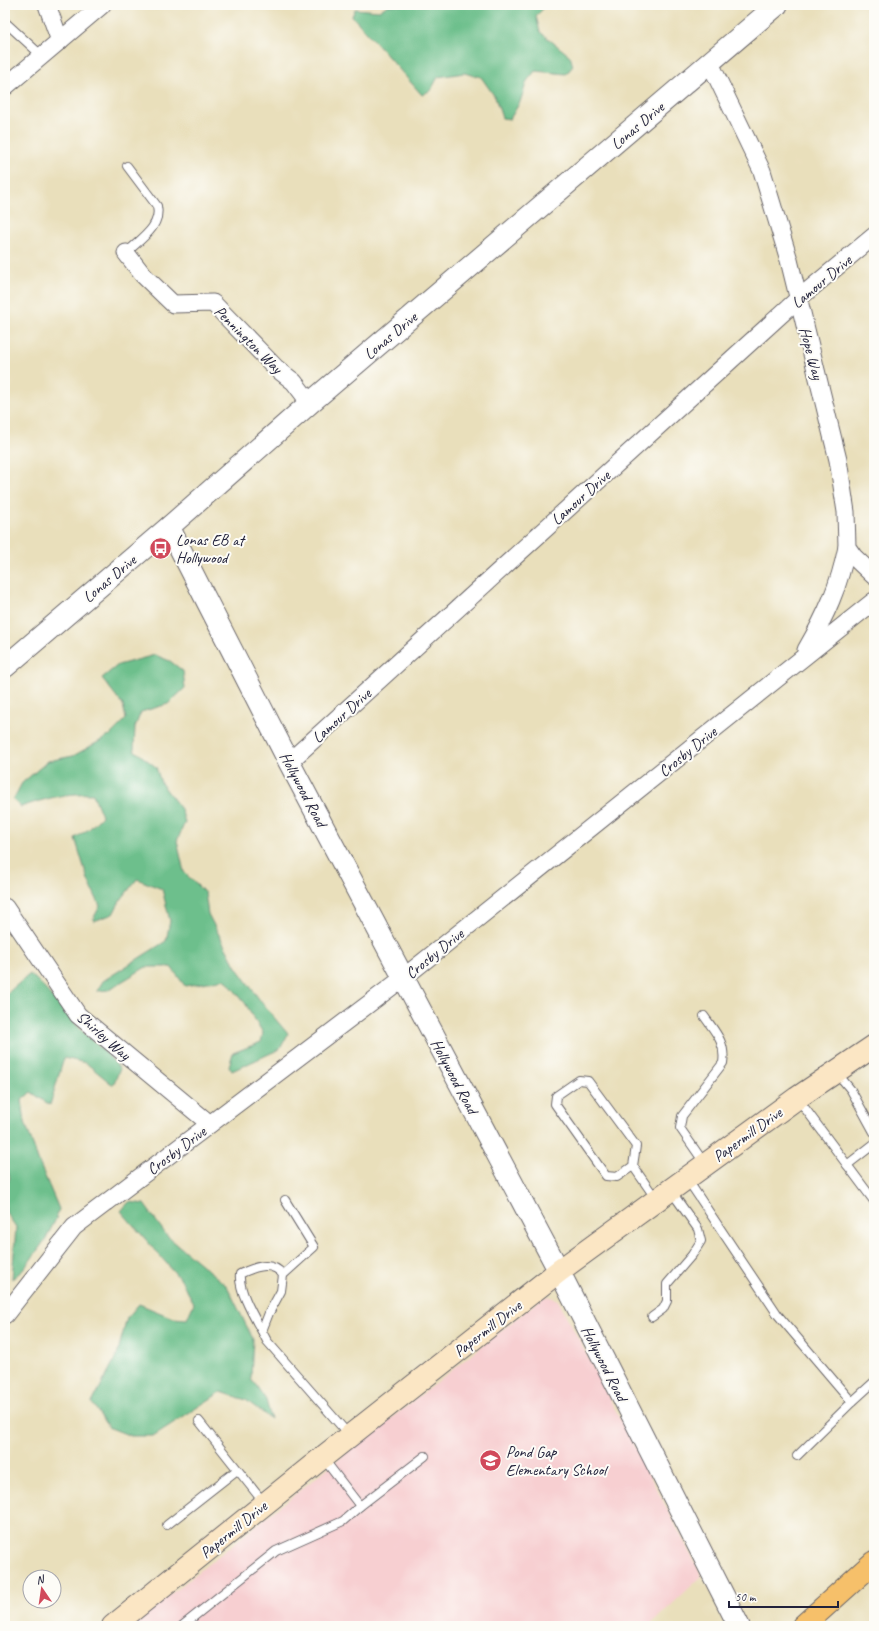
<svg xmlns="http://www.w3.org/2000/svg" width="879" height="1631" font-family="Caveat,sans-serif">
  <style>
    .built { fill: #f7cfd1 }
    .forest { fill: #6dbf8c; stroke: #487064 }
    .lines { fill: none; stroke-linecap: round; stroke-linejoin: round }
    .service-casing { stroke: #686468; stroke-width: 10 }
    .minor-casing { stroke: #686468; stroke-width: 19 }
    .tertiary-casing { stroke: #686468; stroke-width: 23 }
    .secondary-casing { stroke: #686468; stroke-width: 24 }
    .motorway-casing { stroke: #686468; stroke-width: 24 }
    .service { stroke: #fff; stroke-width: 8 }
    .minor { stroke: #fff; stroke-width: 17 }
    .tertiary { stroke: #fff; stroke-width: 21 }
    .secondary { stroke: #fbe6c4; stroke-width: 22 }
    .motorway { stroke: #f6c06b; stroke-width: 22 }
    .labels { text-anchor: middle; stroke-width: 4; stroke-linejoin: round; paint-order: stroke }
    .street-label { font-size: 16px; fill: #22223b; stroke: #fdfcf7 }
    .poi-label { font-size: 16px; fill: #22223b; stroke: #fdfcf7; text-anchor: start }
  </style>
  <rect width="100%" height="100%" fill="#fdfcf7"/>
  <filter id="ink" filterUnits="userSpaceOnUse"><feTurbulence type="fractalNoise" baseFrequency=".025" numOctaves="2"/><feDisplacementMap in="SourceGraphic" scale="8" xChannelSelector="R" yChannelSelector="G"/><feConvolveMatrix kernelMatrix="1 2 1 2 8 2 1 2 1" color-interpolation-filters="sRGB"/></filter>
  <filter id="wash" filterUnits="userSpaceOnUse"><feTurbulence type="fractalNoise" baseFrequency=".012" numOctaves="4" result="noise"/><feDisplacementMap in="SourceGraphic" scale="16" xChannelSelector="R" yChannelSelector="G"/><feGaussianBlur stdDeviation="0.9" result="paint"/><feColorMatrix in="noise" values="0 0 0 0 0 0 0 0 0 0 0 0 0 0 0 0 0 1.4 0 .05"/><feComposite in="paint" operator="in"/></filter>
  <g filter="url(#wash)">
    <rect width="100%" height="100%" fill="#e9dfbb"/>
    <polygon class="built" points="548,1296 557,1299 559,1302 702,1576 649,1626 131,1626 345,1454 417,1398 542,1298"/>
    <g class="forest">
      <polygon points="388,5 547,5 536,16 540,32 570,56 573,66 566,74 535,71 527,81 520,102 510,119 502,118 495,97 481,77 464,73 438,77 431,90 422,95 352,16 355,9 379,11"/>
      <path d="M155 655 170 661 183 671 185 688 168 704 141 712 135 727 134 750 156 767 161 783 181 809 185 822 177 841 184 872 205 893 208 914 236 967 262 1003 288 1034 280 1049 232 1071 229 1066 233 1053 261 1042 263 1033 245 1003 225 979 185 986 171 967H146L108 990 97 991 103 981 166 941 170 921 162 889 137 879 120 901 113 914 94 921 93 919 100 906 88 880 75 838 89 829 102 816 93 794C68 792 44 799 21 807L13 800 22 783 48 761 73 756 109 736 126 719 123 705 102 678 118 665Z"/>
      <polygon points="30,974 38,981 81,1030 107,1054 120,1069 113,1085 86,1063 64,1058 50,1105 31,1092 22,1100 25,1122 38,1160 59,1209 56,1219 45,1240 24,1269 12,1279 16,1227 5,1211 5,1187 10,1178 5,1164 5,995"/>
      <polygon points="129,1202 144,1204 167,1236 227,1286 253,1339 251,1378 266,1400 271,1419 246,1400 221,1392 153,1436 131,1436 108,1427 92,1403 117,1355 127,1318 139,1304 173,1318 187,1319 194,1303 181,1280 121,1211"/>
    </g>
  </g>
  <g filter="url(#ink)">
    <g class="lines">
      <defs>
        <g id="service">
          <polyline points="5,22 42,56"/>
          <path d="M126 253C139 240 162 227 157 206L127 166"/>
          <path d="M704 1016C715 1032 726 1042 723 1063L682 1116 680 1128 705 1164"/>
          <polyline points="837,1073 851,1090 874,1132"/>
          <polyline points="798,1099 874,1201"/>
          <polyline points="847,1165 874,1144"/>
          <polyline points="633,1166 617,1177 606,1176 555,1104 556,1096 579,1080 588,1081 636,1146 633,1166 656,1199"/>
          <polyline points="687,1179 778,1315 852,1402 874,1382"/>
          <polyline points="283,1275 314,1247 285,1200"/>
          <polyline points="652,1317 663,1309 667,1301 667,1284 692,1255 701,1241 698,1229 671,1191"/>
          <path d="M262 1331 269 1313 281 1291 283 1275C272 1260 254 1267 240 1274 238 1293 258 1323 267 1341L349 1435"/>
          <polyline points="199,1421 264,1503"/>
          <polyline points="797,1456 852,1402"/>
          <polyline points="323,1458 360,1506 425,1456"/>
          <polyline points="167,1525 237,1470"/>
          <polyline points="182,1626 276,1551 343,1521 360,1506"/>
        </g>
        <g id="minor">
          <polyline points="47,5 60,41"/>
          <polyline points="710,63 762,171 789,260 838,460 846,512 847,547 854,557 874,576"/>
          <polyline points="5,87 102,5"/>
          <polyline points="126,253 143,275 173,304 213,303 276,368 294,382 310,403"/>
          <path d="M806 650C826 615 839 587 847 547"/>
          <polyline points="289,762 798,299 874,236"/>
          <polyline points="5,907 78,1015 210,1124"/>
          <polyline points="5,1315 74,1227 403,978 874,601"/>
        </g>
        <g id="tertiary">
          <polyline points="169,527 289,762 559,1271 739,1626"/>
          <polyline points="5,667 169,527 310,403 777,5"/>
        </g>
        <polyline id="secondary" points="113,1626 323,1457 559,1271 797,1098 874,1046"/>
        <polyline id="motorway" points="803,1626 874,1562"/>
      </defs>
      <use href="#service" class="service-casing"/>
      <use href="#minor" class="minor-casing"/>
      <use href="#tertiary" class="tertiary-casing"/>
      <use href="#secondary" class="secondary-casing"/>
      <use href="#motorway" class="motorway-casing"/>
      <use href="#service" class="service"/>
      <use href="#minor" class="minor"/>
      <use href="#tertiary" class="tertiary"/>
      <use href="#secondary" class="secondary"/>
      <use href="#motorway" class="motorway"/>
    </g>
  </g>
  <defs>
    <symbol id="bus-disc" viewBox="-11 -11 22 22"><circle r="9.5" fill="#d1495b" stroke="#fdfcf7"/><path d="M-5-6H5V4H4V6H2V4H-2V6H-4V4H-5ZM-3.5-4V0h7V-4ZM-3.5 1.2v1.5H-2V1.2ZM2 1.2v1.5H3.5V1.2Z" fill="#fff"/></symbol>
    <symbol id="school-disc" viewBox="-11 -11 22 22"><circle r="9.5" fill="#d1495b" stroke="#fdfcf7"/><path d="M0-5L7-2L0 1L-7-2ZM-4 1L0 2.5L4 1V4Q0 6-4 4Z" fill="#fff"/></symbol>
  </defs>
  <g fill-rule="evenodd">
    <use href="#bus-disc" x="148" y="536" width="25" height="25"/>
    <use href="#school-disc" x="478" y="1448" width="25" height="25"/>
  </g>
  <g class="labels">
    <g class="street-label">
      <text transform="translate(637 125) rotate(-40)" y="6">Lonas Drive</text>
      <text transform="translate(821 281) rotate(-40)" y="6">Lamour Drive</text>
      <text transform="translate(390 335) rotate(-40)" y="6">Lonas Drive</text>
      <text transform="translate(249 339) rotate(45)" y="6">Pennington Way</text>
      <text transform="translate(812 353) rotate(75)" y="6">Hope Way</text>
      <text transform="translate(580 497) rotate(-42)" y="6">Lamour Drive</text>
      <text transform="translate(109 578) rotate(-40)" y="6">Lonas Drive</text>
      <text transform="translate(341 715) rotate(-42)" y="6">Lamour Drive</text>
      <text transform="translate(687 751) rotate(-39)" y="6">Crosby Drive</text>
      <text transform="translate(304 789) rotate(62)" y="6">Hollywood Road</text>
      <text transform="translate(434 953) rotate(-39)" y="6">Crosby Drive</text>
      <text transform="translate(104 1035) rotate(41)" y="6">Shirley Way</text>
      <text transform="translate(455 1076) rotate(62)" y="6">Hollywood Road</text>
      <text transform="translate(747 1134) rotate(-36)" y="6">Papermill Drive</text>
      <text transform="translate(176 1150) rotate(-37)" y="6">Crosby Drive</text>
      <text transform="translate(487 1328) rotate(-38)" y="6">Papermill Drive</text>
      <text transform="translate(605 1363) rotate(63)" y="6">Hollywood Road</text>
      <text transform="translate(233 1529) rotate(-39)" y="6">Papermill Drive</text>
    </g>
    <g class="poi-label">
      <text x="176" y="545">Lonas EB at<tspan x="176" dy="18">Hollywood</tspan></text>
      <text x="506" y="1457">Pond Gap<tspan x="506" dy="18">Elementary School</tspan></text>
    </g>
  </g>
  <rect width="879" height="1631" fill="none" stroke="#fdfcf7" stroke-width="20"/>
  <g transform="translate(42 1589) rotate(347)"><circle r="19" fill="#fdfcf7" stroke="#a5a5ac"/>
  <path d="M0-3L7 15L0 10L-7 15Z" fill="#d1495b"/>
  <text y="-6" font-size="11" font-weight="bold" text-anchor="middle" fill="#22223b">N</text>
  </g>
  <path d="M729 1601v6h109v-6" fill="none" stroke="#22223b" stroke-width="2"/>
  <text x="735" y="1601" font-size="12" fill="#22223b" stroke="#fdfcf7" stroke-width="3" paint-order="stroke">50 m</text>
</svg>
